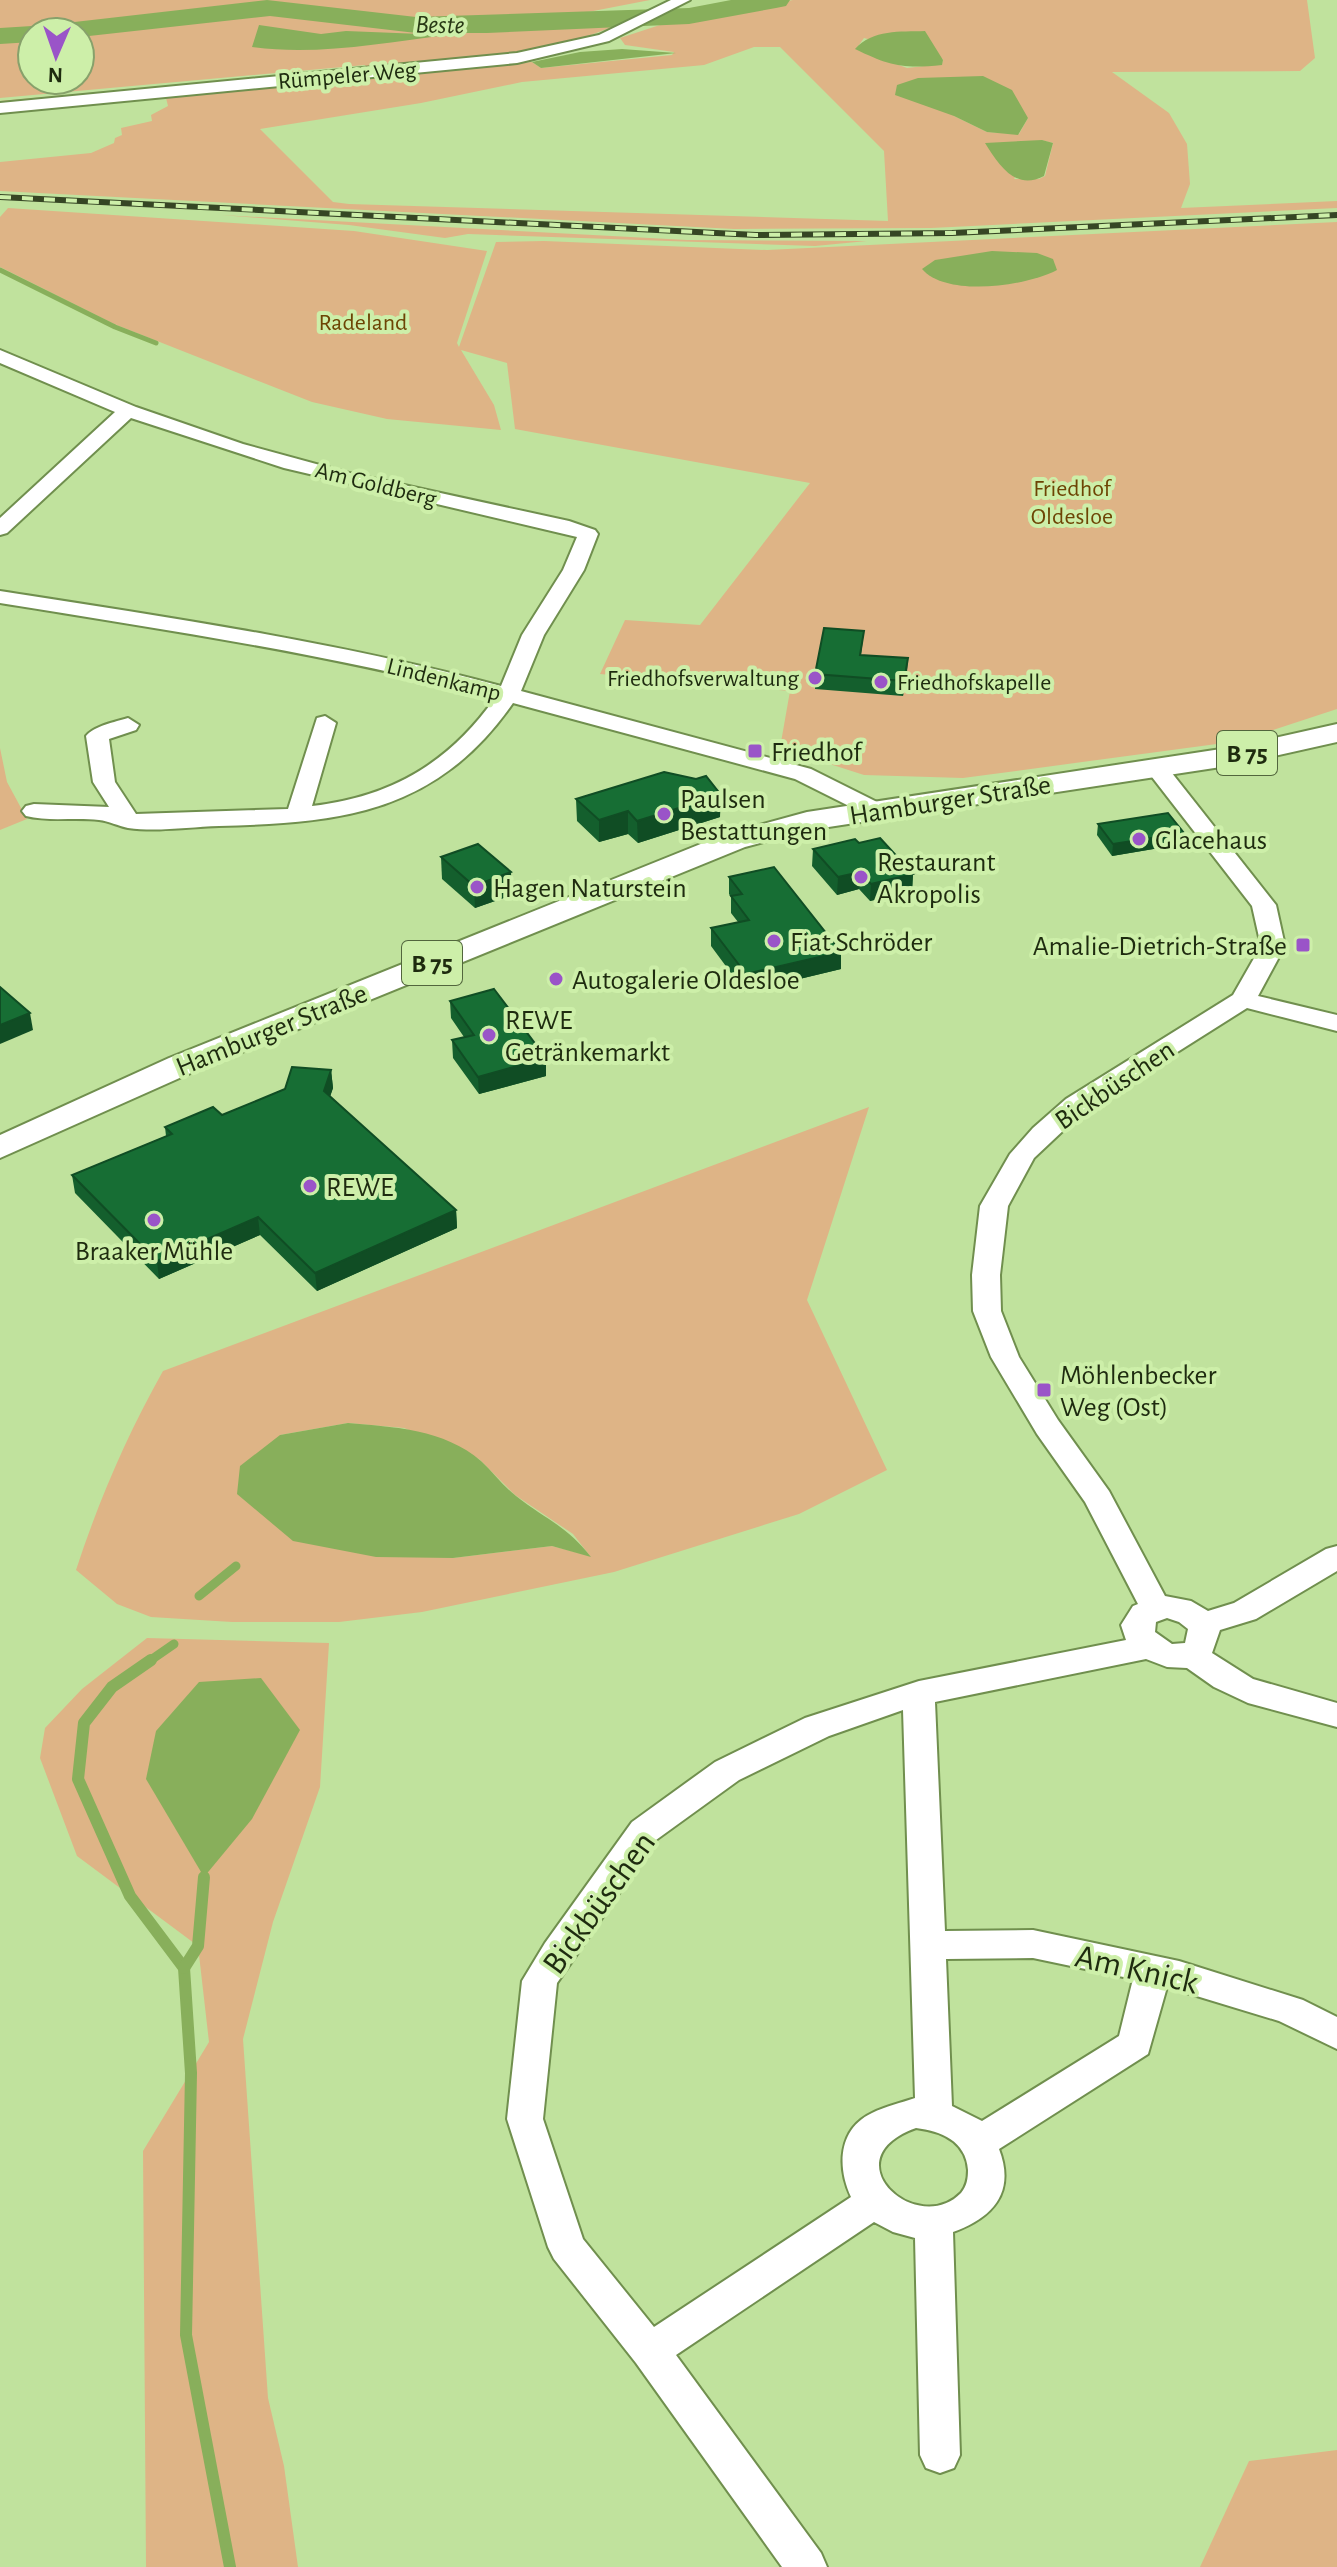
<svg xmlns="http://www.w3.org/2000/svg" width="1337" height="2567" font-family="'Alegreya Sans',sans-serif">
  <style>
    .green { fill: #deb486; fill-rule: evenodd }
    .water { fill: #88af5b }
    .lines { fill: none; stroke-linecap: round; stroke-linejoin: round }
    .stream-far2 { stroke: #88af5b; stroke-width: 5 }
    .stream-far1 { stroke: #88af5b; stroke-width: 9 }
    .stream { stroke: #88af5b; stroke-width: 12 }
    .river { fill: #88af5b; fill-rule: evenodd }
    .minor-casing { stroke: #708f4e; stroke-width: 4 }
    .major-casing { stroke: #708f4e; stroke-width: 4 }
    .minor { fill: #fff; fill-rule: evenodd }
    .major { fill: #fff; fill-rule: evenodd }
    .rail-casing { stroke: #364624; stroke-width: 6 }
    .rail { stroke: #cdefa9; stroke-width: 4; stroke-dasharray: 11; stroke-linecap: butt }
    .wall { fill: #145f2d }
    .shaded-wall { fill: #104d24 }
    .building { fill: #176e34; stroke: #104d24; stroke-width: 2 }
    .poi-dot { fill: #9a54c8; stroke: #cdefa9; stroke-width: 3 }
    .labels { text-anchor: middle; stroke-width: 8; stroke-linejoin: round; paint-order: stroke }
    .far-street-label { font-size: 24px; fill: #1e2b0f; stroke: #cdefa9 }
    .far-park-label { font-size: 24px; fill: #6d4404; stroke: #cdefa9 }
    .far-poi-label { font-size: 24px; fill: #1e2b0f; stroke: #cdefa9; text-anchor: end }
    .far-water-label { font-size: 26px; font-style: italic; fill: #283815; stroke: #cdefa9 }
    .shield { fill: #cdefa9; stroke: #52663d; stroke-width: 2 }
    .shield-label { font-size: 26px; font-weight: bold; fill: #1e2b0f }
    .poi-label { font-size: 28px; fill: #1e2b0f; stroke: #cdefa9; text-anchor: start }
    .street-label { font-size: 28px; fill: #1e2b0f; stroke: #cdefa9 }
    .near-street-label { font-size: 34px; fill: #1e2b0f; stroke: #cdefa9 }
  </style>
  <rect width="100%" height="100%" fill="#c0e29d"/>
  <g class="green">
    <path d="M0 0H650L552 19 405 17 284 5 203 9 194 23C267 0 343 27 417 28 484 30 551 26 618 25L566 44 519 55 0 105V101L366 68 365 65 0 98ZM32 32H80V80H32Z"/>
    <path d="M793 0H1307L1315 58 1300 71 1112 72 1169 113 1187 144 1190 184 1181 208 1337 201V208L931 228 734 229 0 191V162L91 153 114 143 115 138 122 135 121 128 152 121 151 115 168 106 166 98 532 62 541 68 672 55 674 52 625 45 620 38 663 24ZM864 38 943 59 942 64 907 68 856 49ZM754 47H780L884 151 888 221 349 204 333 202 260 129 421 103 522 82 704 65ZM954 116 1028 118 1019 134 987 132ZM1041 140 1053 143 1045 176 1039 179H1014Z"/>
    <polygon points="8,208 354,231 487,251 457,343 459,347 496,242 544,241 767,250 1337,222 1337,709 1239,741 963,778 864,775 780,748 790,691 600,674 625,620 700,625 810,483 515,429 507,363 461,350 494,405 501,430 387,419 312,402 114,324 0,267 0,217"/>
    <polygon points="221,215 687,240 867,241 815,246 468,234 445,238 349,225"/>
    <polygon points="0,748 7,782 27,819 0,830"/>
    <path d="M869 1107 807 1300 887 1470 799 1514 614 1572 422 1612 339 1622H232L151 1617 117 1604 76 1570C99 1500 127 1435 163 1371ZM348 1423 404 1428 479 1459 515 1495 573 1534 590 1556 552 1546 453 1558 280 1435Z"/>
    <polygon points="147,1638 329,1643 320,1787 273,1922 243,2039 268,2398 284,2466 298,2567 146,2567 143,2151 209,2042 198,1946 77,1856 40,1758 45,1728 82,1689"/>
    <polygon points="1337,2450 1337,2567 1200,2567 1249,2461"/>
  </g>
  <g class="water">
    <path d="M259 25 321 34 346 31 446 35C383 43 315 56 252 47Z"/>
    <path d="M925 31 943 60 942 65C903 69 890 66 855 49 873 29 900 32 925 31Z"/>
    <polygon points="622,49 676,53 541,68 532,62 580,52"/>
    <polygon points="983,76 1012,90 1028,118 1018,135 987,132 954,116 895,95 897,85 918,78"/>
    <path d="M1042 140 1053 143 1044 176C1015 191 999 165 985 143Z"/>
    <path d="M992 251 1037 253 1053 259 1057 270C1027 286 947 298 922 269L935 260Z"/>
    <path d="M348 1423C394 1427 444 1429 481 1461 493 1472 503 1486 516 1496 545 1519 566 1525 591 1557L552 1546 453 1558 376 1557 293 1541 237 1494 240 1466 280 1435Z"/>
    <polygon points="261,1678 300,1730 252,1819 204,1877 146,1779 156,1731 199,1682"/>
  </g>
  <g class="lines">
    <polyline class="stream-far2" points="0,270 115,327 156,343"/>
    <g class="stream-far1">
      <polyline points="199,1596 236,1566"/>
      <polyline points="148,1662 174,1644"/>
    </g>
    <g class="stream">
      <polyline points="151,1660 112,1687 84,1723 78,1779 130,1896 184,1968 191,2073 186,2335 230,2567"/>
      <polyline points="184,1968 198,1946 204,1877"/>
    </g>
    <polygon class="river" points="267,0 416,17 689,8 731,0 790,0 786,6 776,8 689,24 487,33 416,33 270,16 80,37 80,32 32,32 32,42 0,44 0,28 32,26 44,31 47,26 57,24"/>
    <defs>
      <g id="minor">
        <polygon points="671,0 690,0 609,41 517,63 0,113 0,103 517,53 599,35"/>
        <path d="M0 350 136 407 243 444 349 473 569 521 595 530 598 534 584 570 544 635 521 691 811 769 883 805 887 810 883 815H867L795 779 513 703C437 812 344 823 219 826 190 827 157 832 128 828 118 826 109 821 99 820 75 817 49 822 26 816L22 811 26 806 34 804 109 807 93 782 86 736C94 726 115 722 128 718L139 725 136 730 109 739 115 782 136 814 288 809 317 718 325 716 336 723 312 806C391 797 449 763 495 698 332 654 166 630 0 603V591C168 617 337 642 501 686L522 635 563 570 577 537 284 468 131 418 7 533 0 535V518L115 412 0 363Z"/>
        <path d="M1156 761 1164 763 1276 905 1285 946 1258 996 1337 1015V1031L1247 1008 1084 1111 1034 1158 1008 1206 1000 1275 1001 1311 1019 1357 1058 1420 1109 1491 1165 1596 1191 1601 1208 1611 1234 1603 1326 1549 1337 1546V1571L1256 1619 1220 1630 1212 1653 1253 1679 1337 1703V1727L1248 1703 1214 1687 1187 1668 1167 1667 1146 1659 935 1702 945 1931 1033 1930 1179 1961 1303 2000 1337 2017V2049L1279 2021 1167 1987 1148 2054 999 2149C1016 2193 992 2218 953 2232L960 2455 954 2468 940 2473 926 2468 920 2455 915 2238 893 2232 874 2222 676 2355 821 2553 827 2567H782L636 2363 554 2259 548 2247 507 2119 522 1981 545 1943 632 1822 715 1762 805 1718 919 1681 1126 1640 1121 1625 1133 1606 1138 1604 1085 1502 1037 1434 991 1357 973 1311 972 1275 980 1206 1010 1154 1033 1128 1066 1099 1233 995 1261 946 1252 906 1145 768 1148 763ZM1167 1618 1179 1622 1188 1629 1185 1643 1172 1644 1155 1632 1156 1622ZM903 1710 915 2098C901 2103 886 2106 872 2113 838 2129 837 2167 851 2197L654 2327 583 2239 543 2119 557 1983 656 1840 739 1780 829 1736ZM1033 1958 1133 1979 1119 2036 982 2121 952 2106 946 1959ZM916 2128C941 2131 966 2141 968 2170 968 2178 967 2186 961 2193 917 2238 829 2159 916 2128Z"/>
      </g>
      <polygon id="major" points="1337,724 1337,742 1234,765 809,830 745,847 193,1072 0,1158 0,1135 169,1058 723,835 807,812 1234,747"/>
    </defs>
    <use href="#minor" class="minor-casing"/>
    <use href="#major" class="major-casing"/>
    <use href="#minor" class="minor"/>
    <use href="#major" class="major"/>
    <defs>
      <polyline id="rail" points="0,197 756,235 952,233 1337,215"/>
    </defs>
    <use href="#rail" class="rail-casing"/>
    <use href="#rail" class="rail"/>
  </g>
  <g class="wall">
    <polygon points="864,631 861,655 907,673 903,696 815,689 815,674"/>
    <polygon points="576,799 720,817 638,843 628,834 599,842 577,821"/>
    <polygon points="1098,824 1183,844 1112,856 1097,835"/>
    <polygon points="859,843 913,874 912,891 870,901 859,889 837,895 812,866 813,849"/>
    <polygon points="441,857 512,895 475,908 442,879"/>
    <polygon points="729,877 841,969 745,992 711,946 711,928 738,922 731,913 731,897 729,894"/>
    <polygon points="450,1001 546,1058 546,1076 479,1094 453,1058 452,1040 464,1037 451,1018"/>
    <polygon points="331,1070 333,1088 330,1096 456,1210 457,1228 317,1291 260,1235 159,1279 75,1193 72,1175 166,1136 165,1127 222,1115"/>
  </g>
  <g class="shaded-wall">
    <polygon points="908,658 907,673 903,696 904,681"/>
    <polygon points="721,795 720,817 638,843 637,821"/>
    <polygon points="628,811 628,834 599,842 599,820"/>
    <polygon points="1184,833 1183,844 1112,856 1113,844"/>
    <polygon points="511,872 512,895 475,908 474,886"/>
    <polygon points="860,872 859,889 837,895 838,877"/>
    <polygon points="913,874 912,891 870,901 871,884"/>
    <polygon points="841,952 841,969 745,992 746,974"/>
    <polygon points="30,1013 33,1030 0,1044 0,1025"/>
    <polygon points="546,1058 546,1076 479,1094 478,1077"/>
    <polygon points="331,1070 333,1088 326,1109 324,1091"/>
    <polygon points="456,1210 457,1228 317,1291 315,1273"/>
    <polygon points="258,1217 260,1235 159,1279 157,1261"/>
  </g>
  <g class="building">
    <polygon points="824,628 864,631 860,655 908,658 904,681 815,674"/>
    <polygon points="664,772 696,779 706,776 721,795 637,821 628,811 599,820 576,799"/>
    <polygon points="1168,813 1184,833 1113,844 1098,824"/>
    <polygon points="880,838 913,874 871,884 860,872 838,877 813,849 855,839 859,843"/>
    <polygon points="478,844 511,872 474,886 441,857"/>
    <polygon points="774,867 841,952 746,974 711,928 749,920 731,896 742,894 729,877"/>
    <polygon points="0,987 30,1013 0,1025"/>
    <polygon points="494,989 546,1058 478,1077 452,1040 474,1035 450,1001"/>
    <polygon points="292,1067 331,1070 324,1091 456,1210 315,1273 258,1217 157,1261 72,1175 172,1134 165,1127 213,1107 222,1115 285,1089"/>
  </g>
  <g class="poi-dot">
    <circle cx="815" cy="678" r="8"/>
    <circle cx="881" cy="682" r="8"/>
    <rect x="747" y="743" width="16" height="16" rx="4"/>
    <circle cx="664" cy="814" r="8"/>
    <circle cx="1139" cy="839" r="8"/>
    <circle cx="861" cy="877" r="8"/>
    <circle cx="477" cy="887" r="8"/>
    <circle cx="774" cy="941" r="8"/>
    <rect x="1295" y="937" width="16" height="16" rx="4"/>
    <circle cx="556" cy="979" r="8"/>
    <circle cx="489" cy="1035" r="8"/>
    <circle cx="310" cy="1186" r="8"/>
    <circle cx="154" cy="1220" r="8"/>
    <rect x="1036" y="1382" width="16" height="16" rx="4"/>
  </g>
  <g class="labels">
    <g class="far-street-label">
      <text transform="translate(347 75) rotate(-5)" y="8">Rümpeler Weg</text>
      <text transform="translate(376 484) rotate(14)" y="8">Am Goldberg</text>
      <text transform="translate(444 679) rotate(14)" y="8">Lindenkamp</text>
    </g>
    <g class="far-park-label">
      <text x="363" y="330">Radeland</text>
      <text x="1072" y="496">Friedhof<tspan x="1072" dy="28">Oldesloe</tspan></text>
    </g>
    <g class="far-poi-label">
      <text x="799" y="686">Friedhofsverwaltung</text>
      <text x="897" y="690" text-anchor="start">Friedhofskapelle</text>
    </g>
    <g class="far-water-label">
      <text transform="translate(440 24) rotate(1)" y="9">Beste</text>
    </g>
    <g class="shield">
      <rect x="1217" y="731" width="60" height="44" rx="6"/>
      <rect x="402" y="941" width="60" height="44" rx="6"/>
    </g>
    <g class="shield-label">
      <text x="1247" y="762">B 75</text>
      <text x="432" y="972">B 75</text>
    </g>
    <g class="poi-label">
      <text x="771" y="761">Friedhof</text>
      <text x="680" y="808">Paulsen<tspan x="680" dy="32">Bestattungen</tspan></text>
      <text x="1155" y="849">Glacehaus</text>
      <text x="877" y="871">Restaurant<tspan x="877" dy="32">Akropolis</tspan></text>
      <text x="493" y="897">Hagen Naturstein</text>
      <text x="790" y="951">Fiat Schröder</text>
      <text x="1287" y="955" text-anchor="end">Amalie-Dietrich-Straße</text>
      <text x="572" y="989">Autogalerie Oldesloe</text>
      <text x="505" y="1029">REWE<tspan x="505" dy="32">Getränkemarkt</tspan></text>
      <text x="326" y="1196">REWE</text>
      <text x="154" y="1260" text-anchor="middle">Braaker Mühle</text>
      <text x="1060" y="1384">Möhlenbecker<tspan x="1060" dy="32">Weg (Ost)</tspan></text>
    </g>
    <g class="street-label">
      <text transform="translate(950 799) rotate(-9)" y="10">Hamburger Straße</text>
      <text transform="translate(271 1029) rotate(-22)" y="10">Hamburger Straße</text>
      <text transform="translate(1114 1084) rotate(-34)" y="10">Bickbüschen</text>
    </g>
    <g class="near-street-label">
      <text transform="translate(598 1902) rotate(-54)" y="12">Bickbüschen</text>
      <text transform="translate(1137 1968) rotate(13)" y="12">Am Knick</text>
    </g>
  </g>
  <g transform="translate(56 56) rotate(182)"><circle r="38" fill="#cdefa9" stroke="#87a16b" stroke-width="2"/>
  <path d="M0-6L14 30L0 20L-14 30Z" fill="#9a54c8"/>
  <text y="-12" font-size="22" font-weight="bold" text-anchor="middle" fill="#1e2b0f">N</text>
  </g>
</svg>
